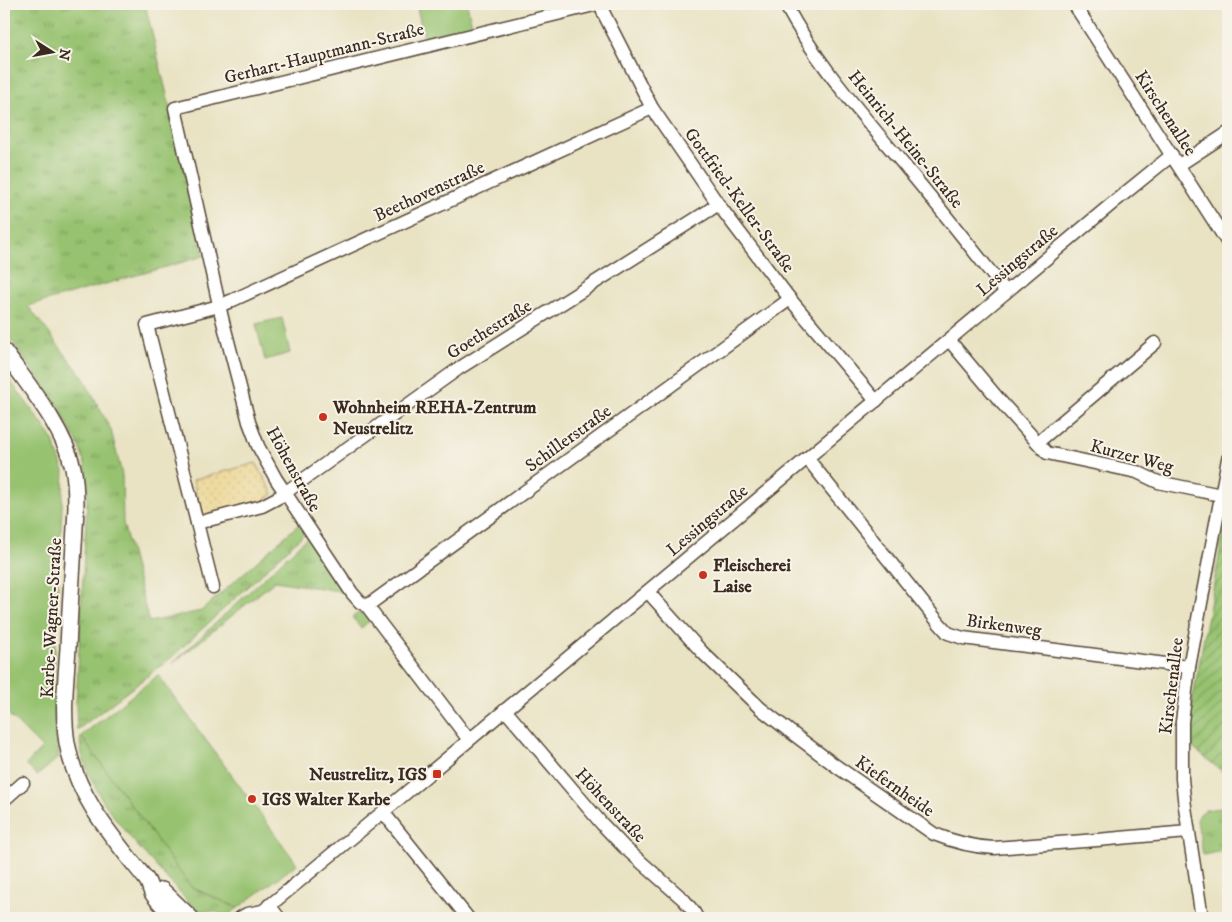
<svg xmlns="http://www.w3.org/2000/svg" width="1232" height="922" font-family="'IM FELL DW Pica',serif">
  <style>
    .grass { fill: url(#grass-tufts); stroke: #697646 }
    .sand { fill: url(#sand-dots); stroke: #94825e }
    .park { fill: #97c26f; stroke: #697646 }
    .garden { fill: url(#garden-furrows); stroke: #697646 }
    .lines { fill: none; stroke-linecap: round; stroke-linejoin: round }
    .minor-casing { stroke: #554637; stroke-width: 15 }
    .tertiary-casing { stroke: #554637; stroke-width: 18 }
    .minor { stroke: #fff; stroke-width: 12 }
    .tertiary { stroke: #fff; stroke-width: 15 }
    .poi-dot { fill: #c8321e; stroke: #f7f3e8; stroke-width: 2 }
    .labels { text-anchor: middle; stroke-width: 4; stroke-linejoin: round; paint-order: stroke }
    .street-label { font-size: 18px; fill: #3b2a1e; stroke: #f7f3e8 }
    .poi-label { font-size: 18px; font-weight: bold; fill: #3b2a1e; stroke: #f7f3e8; text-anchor: start }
  </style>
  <defs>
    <pattern id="grass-tufts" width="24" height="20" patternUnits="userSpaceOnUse" patternTransform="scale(1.25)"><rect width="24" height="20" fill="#97c26f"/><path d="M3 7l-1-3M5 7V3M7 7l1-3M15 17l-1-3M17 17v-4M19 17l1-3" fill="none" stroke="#7c9e5b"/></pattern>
    <pattern id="sand-dots" width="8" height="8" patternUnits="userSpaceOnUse" patternTransform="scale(1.25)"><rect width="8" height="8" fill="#eeda9e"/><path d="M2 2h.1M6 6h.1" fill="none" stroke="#cdbb88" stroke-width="1.8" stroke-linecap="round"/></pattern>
    <pattern id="garden-furrows" width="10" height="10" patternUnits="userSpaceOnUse" patternTransform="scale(1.25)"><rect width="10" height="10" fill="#97c26f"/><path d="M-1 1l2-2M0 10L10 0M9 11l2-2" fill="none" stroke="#7c9e5b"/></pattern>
  </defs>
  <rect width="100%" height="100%" fill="#f7f3e8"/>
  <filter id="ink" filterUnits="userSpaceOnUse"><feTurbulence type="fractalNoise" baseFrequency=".02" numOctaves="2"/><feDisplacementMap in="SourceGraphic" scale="10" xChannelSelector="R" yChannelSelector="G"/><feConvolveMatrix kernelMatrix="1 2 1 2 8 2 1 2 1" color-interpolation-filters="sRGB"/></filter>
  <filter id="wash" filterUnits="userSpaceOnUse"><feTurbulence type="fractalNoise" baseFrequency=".0096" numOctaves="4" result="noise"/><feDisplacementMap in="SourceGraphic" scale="20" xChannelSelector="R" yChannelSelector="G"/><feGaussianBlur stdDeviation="1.12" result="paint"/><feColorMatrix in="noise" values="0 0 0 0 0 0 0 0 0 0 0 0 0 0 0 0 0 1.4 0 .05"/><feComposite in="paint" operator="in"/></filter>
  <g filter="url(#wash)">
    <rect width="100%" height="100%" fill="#e9e3c4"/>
    <g class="grass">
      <polygon points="4,4 145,4 167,95 204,256 28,306 83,377 111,430 122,475 123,523 149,622 201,611 299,524 305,533 171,658 77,730 76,704 88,484 85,464 79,446 60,409 4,330"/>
      <polygon points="308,537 345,592 275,581 173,663"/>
      <polygon points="365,612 371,620 361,628 352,617 357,614"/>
      <path d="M81 736 191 887 238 908 227 916 217 912 198 910 192 906C173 885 154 864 135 843 112 815 94 793 83 758 81 750 79 744 81 736Z"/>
      <polygon points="1228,807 1228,850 1203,855 1197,820 1200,814 1205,810"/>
    </g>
    <polygon class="sand" points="256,463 273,494 261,502 202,516 193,480"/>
    <g class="park">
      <polygon points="416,4 467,4 472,25 424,37"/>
      <polygon points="282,318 290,353 265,360 256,324"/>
      <polygon points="4,372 51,436 64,471 55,638 54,704 55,728 59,757 37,776 26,765 42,748 4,710"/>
      <polygon points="158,675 297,864 238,908 191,887 81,736"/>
    </g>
    <polygon class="garden" points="1228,507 1228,776 1189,745 1190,724 1193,697"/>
  </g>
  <g filter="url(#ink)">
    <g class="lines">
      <defs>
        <g id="minor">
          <polyline points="601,4 604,14 652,108 718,204 790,299 876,401"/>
          <path d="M785 4C815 61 858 110 899 159 936 203 971 247 1006 292"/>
          <polyline points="1074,4 1228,243"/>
          <polyline points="652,108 233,300 219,306 147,325 197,523 262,506 279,497 458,369 708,211 718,204"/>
          <polyline points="1179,165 1228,133"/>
          <polyline points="949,340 1001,402 1047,453 1137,472 1158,482 1221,495"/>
          <polyline points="1038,442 1155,343"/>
          <polyline points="807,458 939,623 948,633 963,638 1189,667"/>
          <polyline points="197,523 213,587"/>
          <path d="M648 592 702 652 760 708 788 730 836 766 934 834C954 842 973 847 994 848L1097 840 1188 832"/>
          <polyline points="367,606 790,299"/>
          <polyline points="505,710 602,824 624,847 684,900 693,911 697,918"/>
          <polyline points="469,740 367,606 360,602 352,593 276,479 258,446 249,422 222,318 175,108 598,4"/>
          <polyline points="4,800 23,783"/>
          <polyline points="383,812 468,918"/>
          <polyline points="269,905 279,918"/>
          <polyline points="240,918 247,914 263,911"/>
          <polyline points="257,918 263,911 383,812 1114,202 1172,155"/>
          <polyline points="1202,918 1185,807 1182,779 1182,722 1189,667 1228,459"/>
        </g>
        <g id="tertiary">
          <path d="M4 351C28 385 64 428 73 468 76 481 76 494 76 507 74 554 70 601 68 648 66 679 62 712 67 743 76 796 113 838 146 879 149 883 150 888 152 893 157 901 168 911 175 918"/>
          <polyline points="162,890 191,918"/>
        </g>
      </defs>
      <use href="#minor" class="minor-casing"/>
      <use href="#tertiary" class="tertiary-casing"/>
      <use href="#minor" class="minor"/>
      <use href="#tertiary" class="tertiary"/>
    </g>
  </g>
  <g class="poi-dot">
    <circle cx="323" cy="417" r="5"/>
    <circle cx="703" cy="575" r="5"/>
    <rect x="432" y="769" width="10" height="10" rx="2.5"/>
    <circle cx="252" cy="799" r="5"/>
  </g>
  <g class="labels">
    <g class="street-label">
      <text transform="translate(324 53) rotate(-14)" y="6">Gerhart-Hauptmann-Straße</text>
      <text transform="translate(1166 113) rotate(57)" y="6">Kirschenallee</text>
      <text transform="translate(906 139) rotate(51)" y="6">Heinrich-Heine-Straße</text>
      <text transform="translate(429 191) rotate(-25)" y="6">Beethovenstraße</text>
      <text transform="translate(740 200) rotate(54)" y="6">Gottfried-Keller-Straße</text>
      <text transform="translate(1017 260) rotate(-40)" y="6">Lessingstraße</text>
      <text transform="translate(489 329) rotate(-32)" y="6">Goethestraße</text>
      <text transform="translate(568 438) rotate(-36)" y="6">Schillerstraße</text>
      <text transform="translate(1132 456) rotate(15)" y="6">Kurzer Weg</text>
      <text transform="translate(294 469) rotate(61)" y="6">Höhenstraße</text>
      <text transform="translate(707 520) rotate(-40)" y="6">Lessingstraße</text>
      <text transform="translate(51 618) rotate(-87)" y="6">Karbe-Wagner-Straße</text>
      <text transform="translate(1004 625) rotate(8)" y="6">Birkenweg</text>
      <text transform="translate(1171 686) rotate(-83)" y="6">Kirschenallee</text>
      <text transform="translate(895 786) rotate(35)" y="6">Kiefernheide</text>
      <text transform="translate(611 805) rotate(47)" y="6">Höhenstraße</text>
    </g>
    <g class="poi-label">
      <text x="333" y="413">Wohnheim REHA-Zentrum<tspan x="333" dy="21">Neustrelitz</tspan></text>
      <text x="713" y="571">Fleischerei<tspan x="713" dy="21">Laise</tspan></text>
      <text x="427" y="780" text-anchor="end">Neustrelitz, IGS</text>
      <text x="262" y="805">IGS Walter Karbe</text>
    </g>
  </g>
  <rect width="1232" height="922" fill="none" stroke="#f7f3e8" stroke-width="20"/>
  <g transform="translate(52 52) rotate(101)" stroke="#f7f3e8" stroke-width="4" paint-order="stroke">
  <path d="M0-4L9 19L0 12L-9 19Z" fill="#3b2a1e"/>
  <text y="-8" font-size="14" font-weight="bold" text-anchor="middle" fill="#3b2a1e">N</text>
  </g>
</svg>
